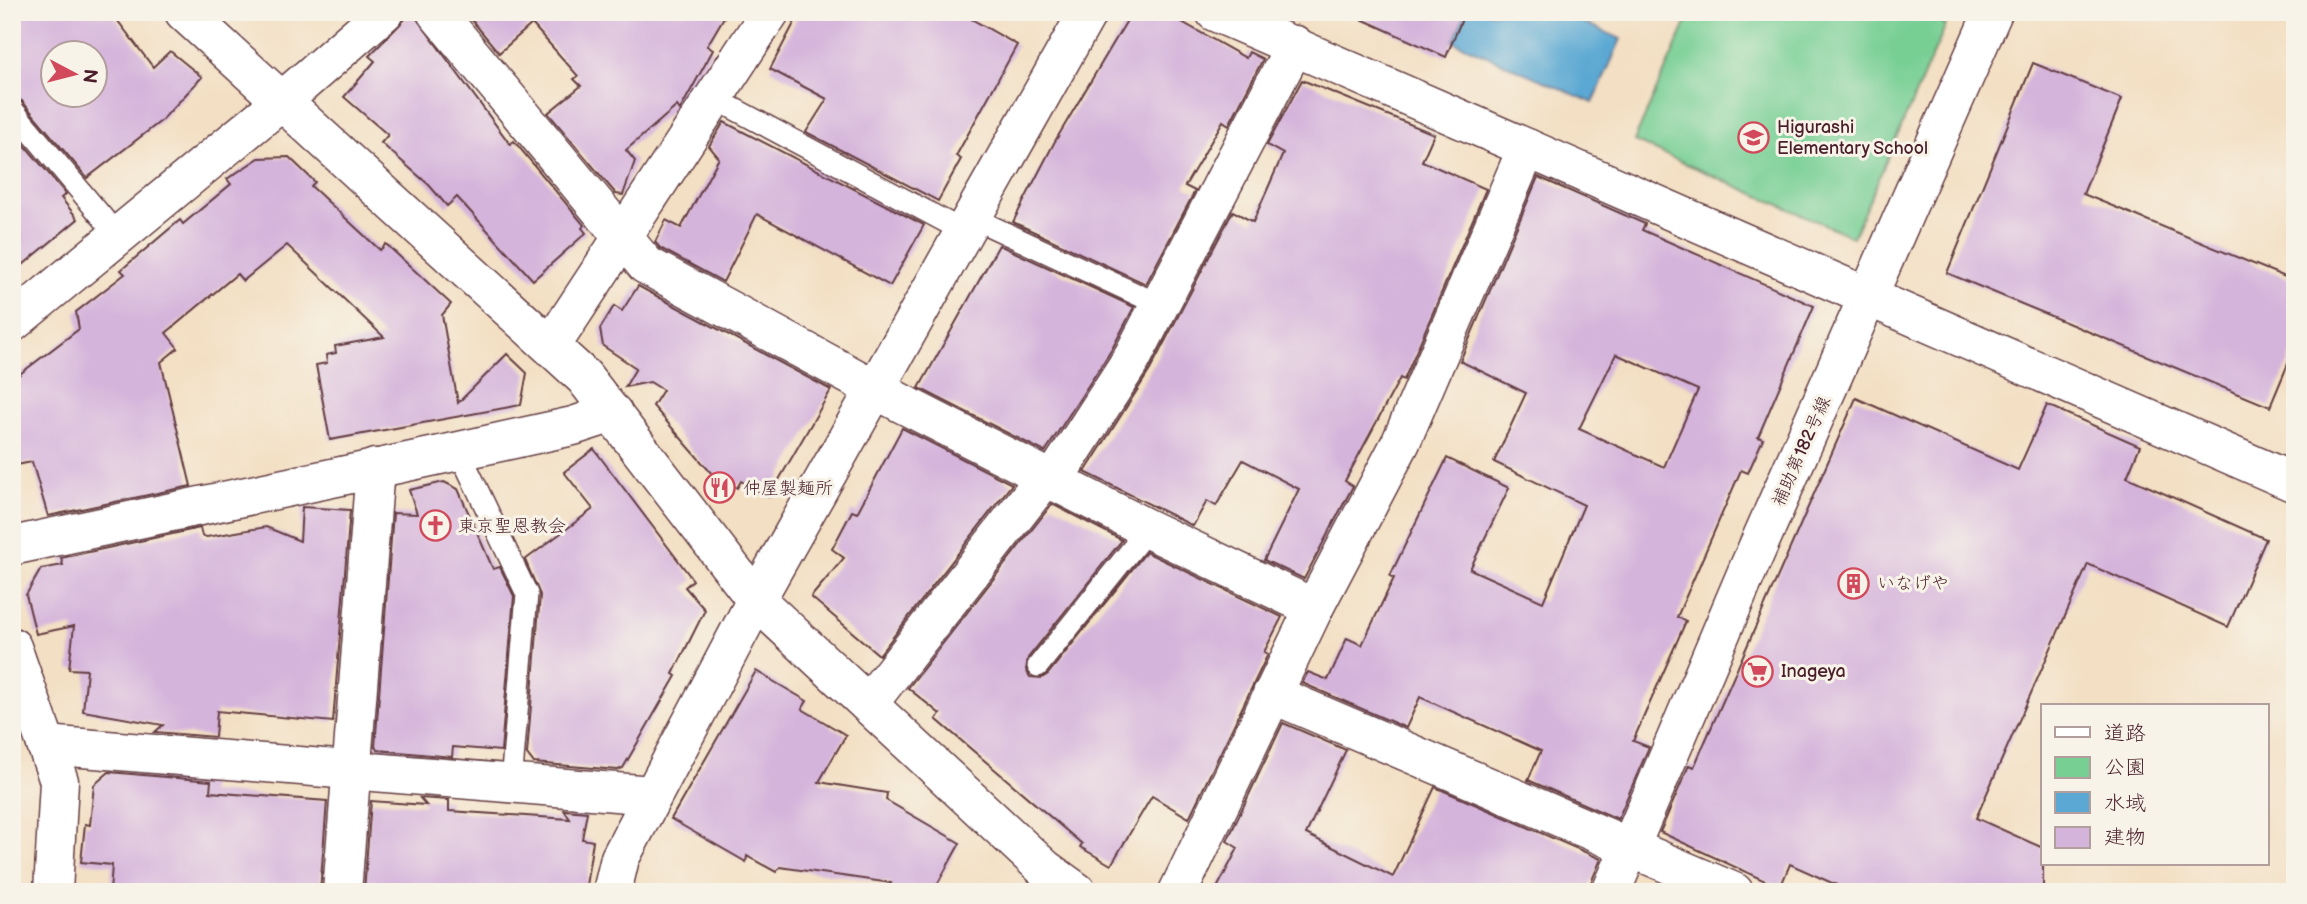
<svg xmlns="http://www.w3.org/2000/svg" width="2307" height="904" font-family="'Balsamiq Sans','Klee One',sans-serif">
  <style>
    .green { fill: #77cf94; stroke: #607760; stroke-width: 2 }
    .water { fill: #5aa8d3; stroke: #52647f; stroke-width: 2 }
    .building { fill: #d5b4db; fill-rule: evenodd }
    .lines { fill: none; stroke-linecap: round; stroke-linejoin: round }
    .service-casing { stroke: #633c42; stroke-width: 24 }
    .minor-casing { stroke: #633c42; stroke-width: 41 }
    .tertiary-casing { stroke: #633c42; stroke-width: 41 }
    .service { stroke: #fff; stroke-width: 21 }
    .minor { stroke: #fff; stroke-width: 38 }
    .tertiary { stroke: #fff; stroke-width: 38 }
    .labels { text-anchor: middle; stroke-width: 6; stroke-linejoin: round; paint-order: stroke }
    .poi-label { font-size: 18px; fill: #4a1f2b; stroke: #f7f3e8; text-anchor: start }
    .street-label { font-size: 18px; fill: #4a1f2b; stroke: #f7f3e8 }
  </style>
  <rect width="100%" height="100%" fill="#f7f3e8"/>
  <filter id="ink" filterUnits="userSpaceOnUse"><feTurbulence type="fractalNoise" baseFrequency=".0143" numOctaves="2"/><feDisplacementMap in="SourceGraphic" scale="14" xChannelSelector="R" yChannelSelector="G"/><feConvolveMatrix kernelMatrix="1 2 1 2 8 2 1 2 1" color-interpolation-filters="sRGB"/></filter>
  <filter id="wash" filterUnits="userSpaceOnUse"><feTurbulence type="fractalNoise" baseFrequency=".00686" numOctaves="4" result="noise"/><feDisplacementMap in="SourceGraphic" scale="28" xChannelSelector="R" yChannelSelector="G"/><feGaussianBlur stdDeviation="1.57" result="paint"/><feColorMatrix in="noise" values="0 0 0 0 0 0 0 0 0 0 0 0 0 0 0 0 0 1.4 0 .05"/><feComposite in="paint" operator="in"/></filter>
  <g filter="url(#wash)">
    <rect width="100%" height="100%" fill="#f3dfc3"/>
    <polygon class="green" points="1691,12 1918,12 1946,25 1853,237 1634,141"/>
    <polygon class="water" points="1465,12 1561,12 1621,39 1593,103 1453,41"/>
    <g id="blocks">
      <g class="building">
        <path d="M12 12H111L153 67 170 51 202 77 161 121 87 178 22 101 12 96ZM52 52H94V94H52Z"/>
        <polygon points="412,12 510,144 514,141 584,225 582,228 586,233 533,280 457,197 447,206 429,185 381,143 388,135 344,97 375,61 369,56"/>
        <polygon points="465,12 727,12 707,46 713,50 680,110 677,106 626,150 635,161 623,195 616,194 548,113 581,86 574,79 578,76 532,24 499,53"/>
        <polygon points="800,12 959,12 1017,45 956,156 961,159 938,201 806,132 827,99 770,69"/>
        <polygon points="1132,12 1164,12 1246,58 1249,52 1263,59 1229,125 1223,121 1185,186 1195,191 1146,284 1013,222 1054,143"/>
        <polygon points="1346,12 1465,12 1446,57"/>
        <polygon points="2033,63 2122,99 2083,194 2295,281 2295,347 2270,407 1947,273"/>
        <polygon points="1302,80 1434,134 1422,161 1486,189 1404,380 1400,378 1345,481 1353,486 1304,579 1264,560 1299,489 1243,460 1216,506 1207,501 1193,526 1085,472 1150,370 1233,211 1253,222 1283,154 1267,145"/>
        <polygon points="724,122 924,225 890,286 757,214 723,282 660,248 655,242 666,220 681,228 719,158 709,146"/>
        <polygon points="12,130 66,194 61,198 78,219 12,274"/>
        <polygon points="289,157 315,182 311,186 380,250 386,244 451,304 442,315 458,403 507,354 527,373 521,405 330,440 316,365 327,363 326,355 336,353 335,346 384,337 287,245 243,281 237,274 166,333 178,348 161,362 191,486 48,516 32,462 12,466 12,380 79,329 76,312 125,274 121,270 180,220 183,224 231,184 227,179 259,158"/>
        <path d="M1538 177 1645 224 1642 230 1814 306 1758 437 1763 439 1748 473 1741 470 1677 617 1686 621 1633 741 1649 747 1618 819 1528 780 1541 751 1420 697 1406 728 1302 683 1308 672 1328 680 1347 638 1362 645 1394 578 1390 576 1447 458 1509 488 1470 569 1543 602 1584 505 1494 462 1526 393 1460 361ZM1616 354 1698 390 1664 467 1579 429Z"/>
        <polygon points="999,245 1134,307 1112,349 1045,452 919,388"/>
        <polygon points="638,286 831,390 769,497 741,481 737,488 712,474 653,406 663,390 650,382 625,387 636,368 603,346 600,329 614,306 622,311"/>
        <polygon points="1856,398 2018,470 2047,405 2140,446 2127,477 2266,539 2228,627 2088,564 1976,818 2043,848 2043,892 1852,892 1790,864 1780,888 1660,832 1689,765 1694,767"/>
        <polygon points="902,428 1012,484 879,655 811,597 844,558 832,549 852,511 857,513"/>
        <polygon points="594,449 693,580 685,587 705,610 673,674 676,676 623,768 618,770 534,763 527,754 540,595 525,560 593,509 564,472"/>
        <polygon points="444,482 458,489 493,569 500,567 514,596 501,751 453,747 452,757 378,750 375,747 393,513 417,514 409,490"/>
        <polygon points="1052,504 1122,540 1028,658 1026,670 1030,677 1042,678 1048,674 1146,552 1282,617 1264,652 1268,654 1189,818 1152,796 1111,865 1080,847 1082,844 936,719 940,714 908,688"/>
        <polygon points="302,507 350,510 333,722 217,711 215,737 155,732 163,725 83,711 87,670 69,669 74,626 36,634 26,595 41,569 63,565 61,558 200,528 202,536 207,537 266,527 300,541"/>
        <polygon points="756,671 807,701 802,709 846,735 819,782 887,793 886,800 960,843 933,892 886,892 891,883 780,867 776,872 747,856 746,862 671,819"/>
        <polygon points="1283,723 1346,750 1306,834 1393,877 1435,787 1601,859 1587,892 1215,892 1238,848 1227,841"/>
        <polygon points="109,772 211,781 210,792 327,801 320,892 251,889 250,892 110,892 112,865 81,862 85,824 90,825 94,785"/>
        <polygon points="420,798 449,800 449,811 570,819 564,810 587,812 582,839 593,841 585,892 364,892 371,801 426,805"/>
      </g>
    </g>
  </g>
  <g filter="url(#ink)">
    <use href="#blocks" fill-opacity="0" stroke="#633c42" stroke-width="2"/>
    <g class="lines">
      <defs>
        <g id="service">
          <polyline points="714,98 965,232"/>
          <polyline points="12,109 118,236"/>
          <polyline points="973,218 1160,305"/>
          <polyline points="459,451 527,594 511,784"/>
          <polyline points="1038,666 1148,529"/>
        </g>
        <g id="minor">
          <polyline points="436,12 646,265 901,403 1148,529 1314,608"/>
          <polyline points="1215,12 2295,483"/>
          <polyline points="12,323 282,101 384,12"/>
          <polyline points="551,346 770,12"/>
          <polyline points="1054,479 1131,360 1295,45"/>
          <polyline points="12,546 459,451 573,426 613,413"/>
          <polyline points="12,647 59,781 53,892"/>
          <polyline points="1272,694 1734,892"/>
          <polyline points="868,704 1047,475"/>
          <polyline points="46,745 652,795"/>
          <polyline points="342,892 375,468"/>
          <polyline points="612,892 620,858 756,600"/>
          <polyline points="1178,892 1314,608 1401,442 1527,148"/>
          <polyline points="1611,892 1749,567 1993,12"/>
        </g>
        <g id="tertiary">
          <polyline points="184,12 584,377 756,600 1045,869 1077,892"/>
          <polyline points="756,600 1088,12"/>
        </g>
      </defs>
      <use href="#service" class="service-casing"/>
      <use href="#minor" class="minor-casing"/>
      <use href="#tertiary" class="tertiary-casing"/>
      <use href="#service" class="service"/>
      <use href="#minor" class="minor"/>
      <use href="#tertiary" class="tertiary"/>
    </g>
  </g>
  <defs>
    <symbol id="school-ring" viewBox="-11 -11 22 22"><circle r="9.5" fill="#f7f3e8" stroke="#d1495b" stroke-width="1.5"/><path d="M0-5L7-2L0 1L-7-2ZM-4 1L0 2.5L4 1V4Q0 6-4 4Z" fill="#d1495b"/></symbol>
    <symbol id="restaurant-ring" viewBox="-11 -11 22 22"><circle r="9.5" fill="#f7f3e8" stroke="#d1495b" stroke-width="1.5"/><path d="M-5-6h1v4h1v-4h1v4h1v-4h1v5L-1.5 .5V6h-2V.5L-5-1ZM5-6V6H3V1.5H1.5Q1.5-4 5-6Z" fill="#d1495b"/></symbol>
    <symbol id="church-ring" viewBox="-11 -11 22 22"><circle r="9.5" fill="#f7f3e8" stroke="#d1495b" stroke-width="1.5"/><path d="M-1.2-6h2.4v3.5h3.3v2.4h-3.3V6h-2.4V-.1h-3.3v-2.4h3.3Z" fill="#d1495b"/></symbol>
    <symbol id="building-ring" viewBox="-11 -11 22 22"><circle r="9.5" fill="#f7f3e8" stroke="#d1495b" stroke-width="1.5"/><path d="M-4-6H4V6H1V3H-1V6H-4ZM-2.5-4.3h1.7v1.8h-1.7ZM.8-4.3h1.7v1.8H.8ZM-2.5-1h1.7V.8h-1.7ZM.8-1h1.7V.8H.8Z" fill="#d1495b"/></symbol>
    <symbol id="supermarket-ring" viewBox="-11 -11 22 22"><circle r="9.5" fill="#f7f3e8" stroke="#d1495b" stroke-width="1.5"/><path d="M-6-5.5h2.5l.6 2H6L4.5 2H-2.5L-4.4-4H-6ZM-1.5 3.2a1.3 1.3 0 1 0 .1 0ZM3 3.2a1.3 1.3 0 1 0 .1 0Z" fill="#d1495b"/></symbol>
  </defs>
  <g fill-rule="evenodd">
    <use href="#school-ring" x="1736" y="120" width="35" height="35"/>
    <use href="#restaurant-ring" x="702" y="470" width="35" height="35"/>
    <use href="#church-ring" x="418" y="508" width="35" height="35"/>
    <use href="#building-ring" x="1836" y="566" width="35" height="35"/>
    <use href="#supermarket-ring" x="1740" y="654" width="35" height="35"/>
  </g>
  <g class="labels">
    <g class="poi-label">
      <text x="1777" y="133">Higurashi<tspan x="1777" dy="21">Elementary School</tspan></text>
      <text x="743" y="494">仲屋製麺所</text>
      <text x="458" y="532">東京聖恩教会</text>
      <text x="1877" y="589">いなげや</text>
      <text x="1781" y="677">Inageya</text>
    </g>
    <g class="street-label">
      <text transform="translate(1801 451) rotate(-66)" y="6">補助第182号線</text>
    </g>
  </g>
  <rect width="2307" height="904" fill="none" stroke="#f7f3e8" stroke-width="42"/>
  <rect x="2041" y="704" width="228" height="161" fill="#f7f3e8" stroke="#b29e9c" stroke-width="2"/>
  <rect x="2055" y="727" width="35" height="10" fill="#ffffff" stroke="#b29e9c" stroke-width="2"/>
  <text x="2104" y="740" font-size="21" fill="#4a1f2b">道路</text>
  <rect x="2055" y="757" width="35" height="21" fill="#77cf94" stroke="#b29e9c" stroke-width="2"/>
  <text x="2104" y="774" font-size="21" fill="#4a1f2b">公園</text>
  <rect x="2055" y="792" width="35" height="21" fill="#5aa8d3" stroke="#b29e9c" stroke-width="2"/>
  <text x="2104" y="810" font-size="21" fill="#4a1f2b">水域</text>
  <rect x="2055" y="827" width="35" height="21" fill="#d5b4db" stroke="#b29e9c" stroke-width="2"/>
  <text x="2104" y="844" font-size="21" fill="#4a1f2b">建物</text>
  <g transform="translate(74 74) rotate(97)"><circle r="33" fill="#f7f3e8" stroke="#b29e9c" stroke-width="2"/>
  <path d="M0-5L12 26L0 18L-12 26Z" fill="#d1495b"/>
  <text y="-10" font-size="19" font-weight="bold" text-anchor="middle" fill="#4a1f2b">N</text>
  </g>
</svg>
